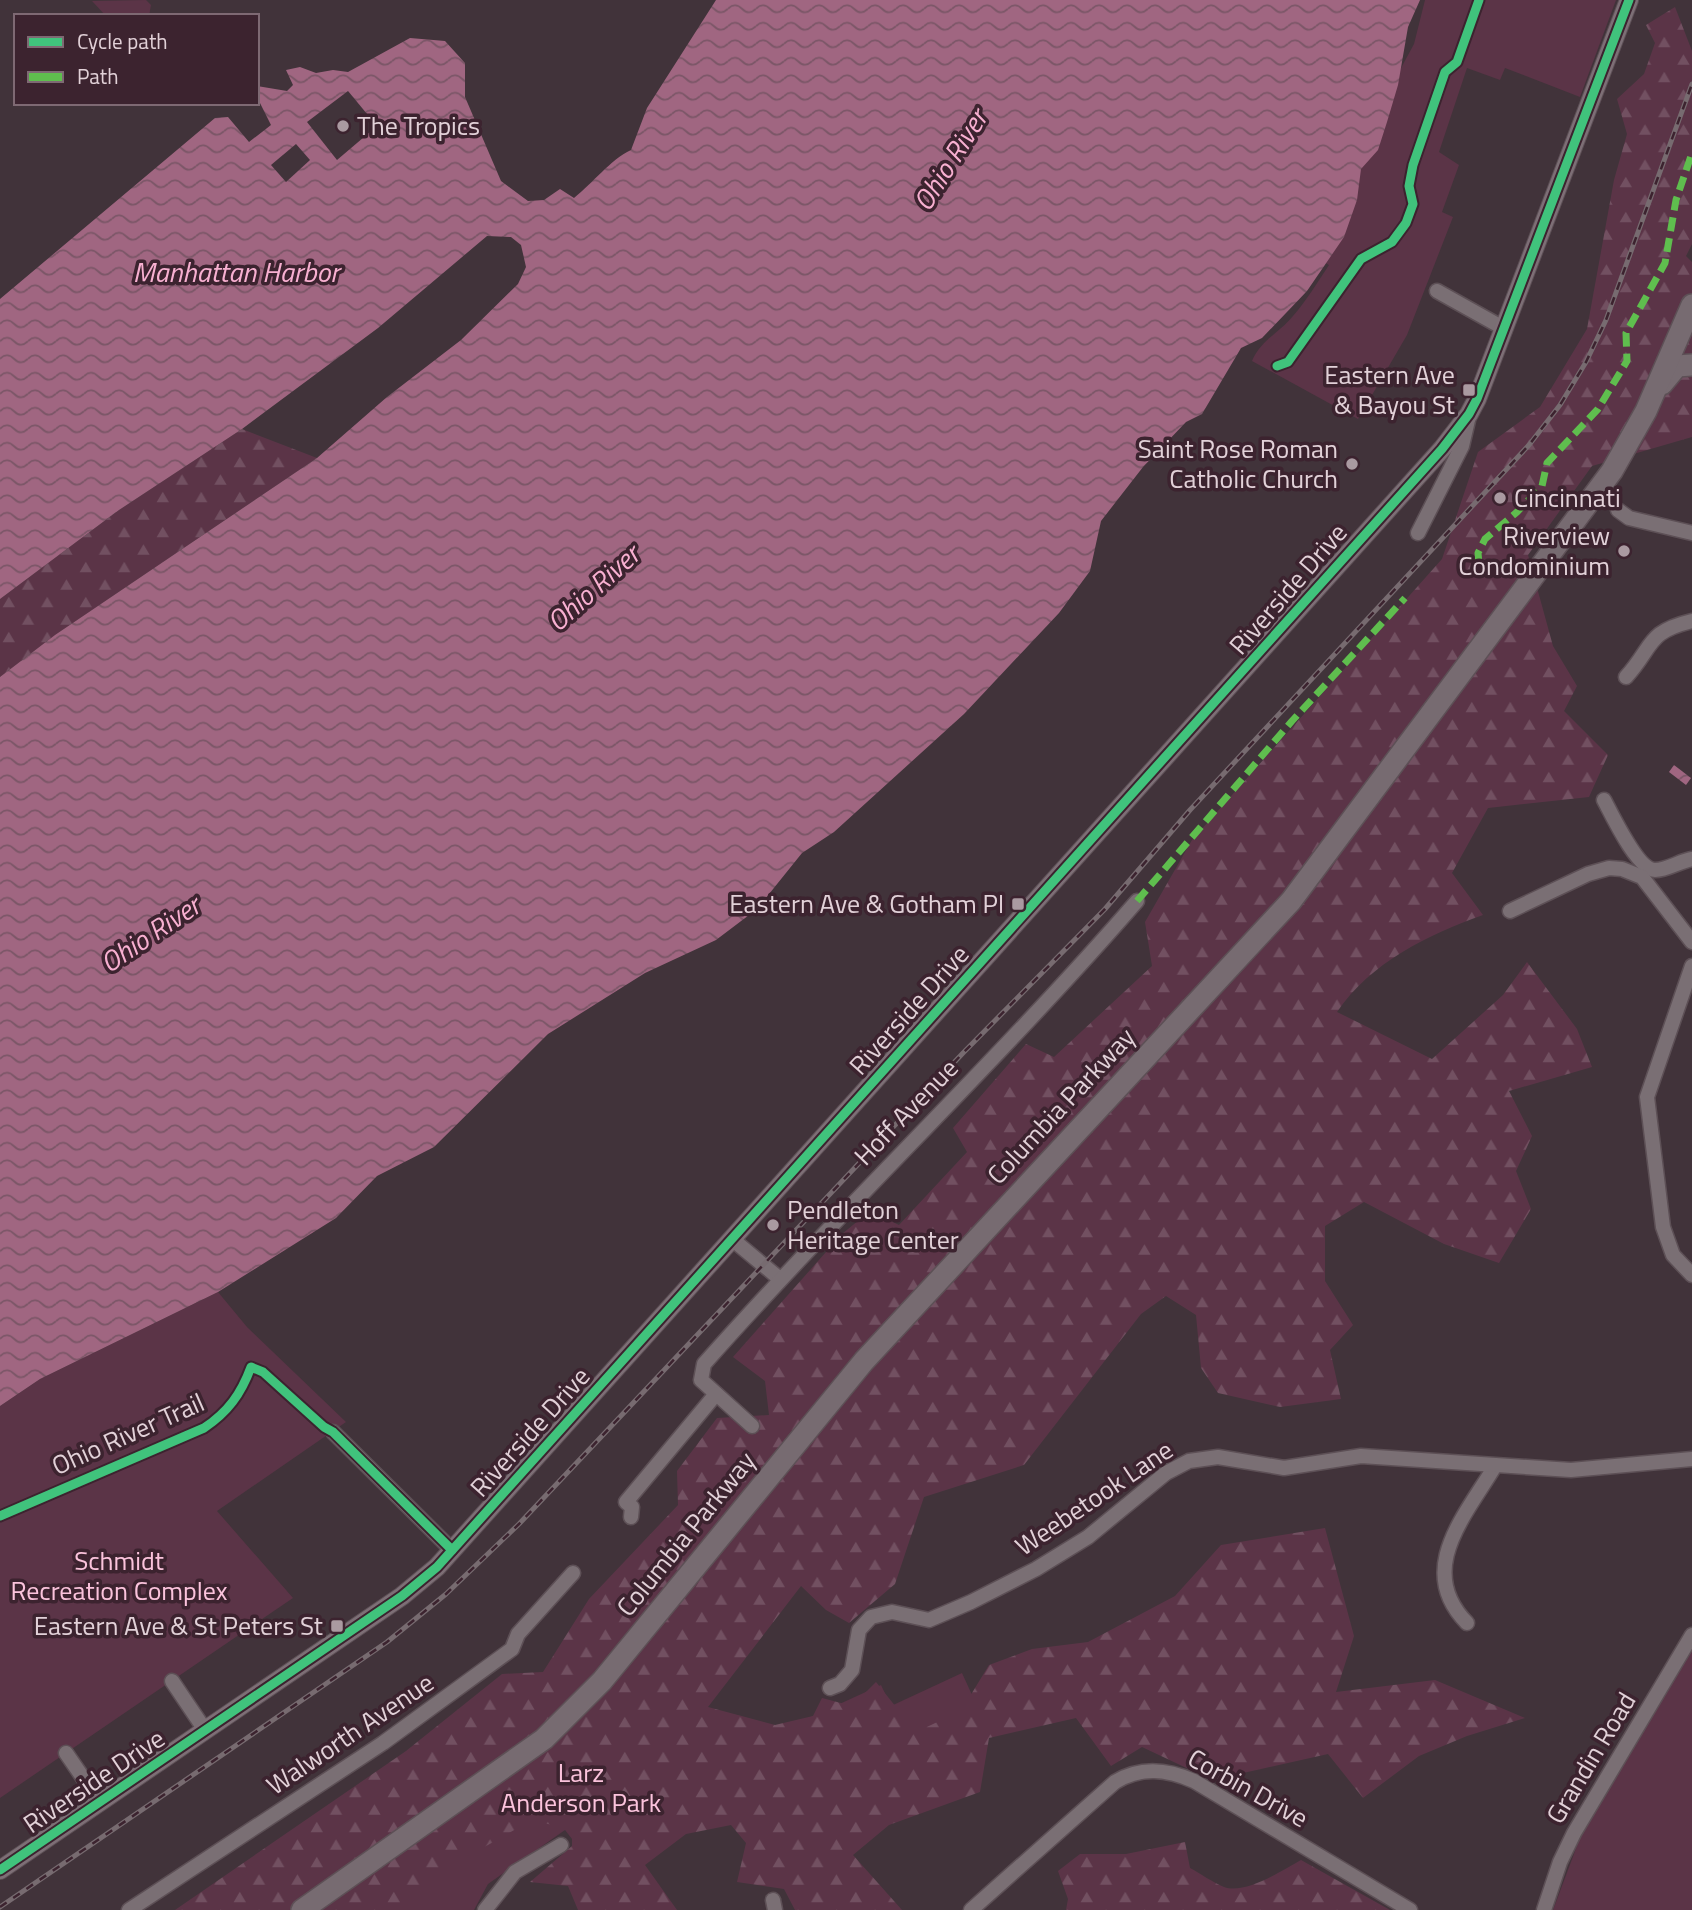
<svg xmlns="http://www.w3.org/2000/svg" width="1692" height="1910" font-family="'Titillium Web',sans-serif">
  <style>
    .green { fill: #5b3447 }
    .forest { fill: url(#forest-firs) }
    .water { fill: url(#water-waves) }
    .pier { fill: #41333a }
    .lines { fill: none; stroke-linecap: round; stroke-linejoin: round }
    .minor-casing { stroke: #5d5056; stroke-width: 17 }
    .major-casing { stroke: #5d5056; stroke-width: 20 }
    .highway-casing { stroke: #5d5056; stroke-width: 24 }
    .minor { stroke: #7a6f74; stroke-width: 14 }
    .major { stroke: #7d6f76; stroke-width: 18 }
    .highway { stroke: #776b71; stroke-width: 21 }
    .rail-casing { stroke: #776b70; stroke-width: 5 }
    .rail { stroke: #3c232f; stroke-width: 2.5; stroke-dasharray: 8; stroke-linecap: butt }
    .quiet { stroke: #5fbe4e; stroke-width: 7; stroke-dasharray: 14 7; stroke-linecap: butt }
    .cycleway-casing { stroke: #3c232f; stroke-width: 13 }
    .cycleway { stroke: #40c37c; stroke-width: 9 }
    .poi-dot { fill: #aa9aa1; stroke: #3c232f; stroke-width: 2.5 }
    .labels { text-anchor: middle; stroke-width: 7; stroke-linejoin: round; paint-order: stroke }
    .poi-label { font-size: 26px; fill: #e2d1d8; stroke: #3c232f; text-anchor: end }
    .street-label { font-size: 26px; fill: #e2d1d8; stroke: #3c232f }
    .park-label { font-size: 26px; fill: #fbc3dc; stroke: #3c232f }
    .water-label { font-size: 28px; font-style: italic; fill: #f8b0d1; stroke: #3c232f }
  </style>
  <defs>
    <pattern id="forest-firs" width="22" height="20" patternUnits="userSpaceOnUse" patternTransform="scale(1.75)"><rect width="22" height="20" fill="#5b3447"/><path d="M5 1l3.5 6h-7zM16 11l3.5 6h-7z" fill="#725061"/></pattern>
    <pattern id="water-waves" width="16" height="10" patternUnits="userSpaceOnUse" patternTransform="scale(1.75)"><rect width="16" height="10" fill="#a06681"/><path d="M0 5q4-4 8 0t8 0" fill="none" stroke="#7b5667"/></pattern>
  </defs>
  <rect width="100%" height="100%" fill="#41333a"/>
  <g class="green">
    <polygon points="146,0 151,5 149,16 106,16 92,1"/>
    <path d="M1425 0H1616L1580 97 1505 68 1500 80 1467 68 1439 152 1459 165 1442 212 1453 217 1407 335 1358 419 1252 361C1261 340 1278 334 1293 316 1307 300 1317 283 1329 265L1303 250 1414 44Z"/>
    <polygon points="218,1292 247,1327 346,1422 217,1511 293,1598 0,1798 0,1406 40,1379"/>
    <polygon points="1692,1649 1692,1910 1553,1910 1581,1835"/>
    <polygon points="962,1673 989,1732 579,1848 565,1830 488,1884 474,1910 369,1910 418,1841 680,1752 811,1717 881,1685 891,1706"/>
  </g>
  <g class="forest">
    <path d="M1675 7 1692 51V244L1686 256 1692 262V437L1592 466 1528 555 1553 646 1577 686 1564 711 1608 755 1589 797 1488 808 1452 873 1483 915C1428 935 1371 962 1337 1012L1432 1059 1503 995 1527 962 1577 1029 1592 1067 1509 1091 1532 1136 1516 1171 1531 1209 1499 1263 1444 1244 1364 1202 1325 1226V1281L1353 1325 1330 1350 1341 1399 1280 1407 1218 1393 1201 1368 1196 1315 1166 1296 1141 1314 1024 1465 924 1497 895 1584 849 1623 826 1610 801 1586 708 1707 775 1725 813 1716 822 1698 852 1706 876 1682 916 1732 961 1711 989 1665 1032 1649 1088 1642 1175 1596 1221 1545 1325 1528 1354 1636 1336 1692 1435 1680 1525 1718 1467 1736 1419 1756 1363 1798 1328 1754 1212 1780 1142 1747 1111 1766 1076 1718 989 1738 980 1792 889 1825 853 1855 902 1910H795L784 1889 737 1882 746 1843 731 1825 686 1834 645 1865 677 1910H578L568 1886 530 1882 572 1846V1830L532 1820 465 1858 444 1882 402 1910H175L406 1751 502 1674 543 1672 589 1599 678 1505 677 1471 717 1418 769 1415 765 1381 733 1357 842 1234 870 1211 899 1225 967 1152 953 1128 1026 1044 1054 1057 1152 966 1145 922 1192 840 1442 559 1478 452 1540 407 1587 329 1614 180 1627 134 1617 99 1644 74 1655 43 1646 25Z"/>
    <polygon points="242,429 317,458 55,635 0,677 0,599 119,510"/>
    <path d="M1185 1842 1190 1868C1201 1874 1212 1882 1224 1887 1245 1895 1283 1870 1301 1860L1390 1910H1066L1068 1899 1058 1871 1080 1854H1126Z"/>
  </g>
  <g class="water">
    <path d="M716 0H1420L1408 27 1398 85 1387 122 1378 150 1361 169 1357 200 1344 237 1307 291 1262 338 1241 348 1202 414 1186 422 1143 467 1101 521 1090 571 1059 613 964 714 834 832 802 853 757 909 716 940 645 973 548 1034 434 1147 377 1176 336 1218 218 1292 40 1379 0 1406V677L55 635 317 458 387 397 461 340 518 284 526 267 521 245 511 237 487 236 378 328 242 429 119 510 0 599V299L215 118 228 117 249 142 271 125 257 97V86L287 91 293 85 286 70 300 67 316 73 333 70 348 72 410 38 445 41 465 63V97L501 181 528 201 544 200 560 189 574 198C593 183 610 160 631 150L647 108Z"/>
    <polygon points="1674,765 1691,778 1686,785 1669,772"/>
  </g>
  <g class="pier">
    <polygon points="348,91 377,126 337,160 307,122"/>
    <polygon points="296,144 310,160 286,182 271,165"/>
  </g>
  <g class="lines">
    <defs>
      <g id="minor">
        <polyline points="1437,291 1505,329"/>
        <polyline points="1618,510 1629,518 1692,533"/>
        <polyline points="1418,533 1462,446 1469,416"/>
        <path d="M1626 677C1654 646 1646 632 1692 621"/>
        <path d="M1604 800C1612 815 1638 870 1655 870 1667 870 1680 861 1692 859"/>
        <polyline points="1510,911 1588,874 1609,868 1622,869 1642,877 1692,942"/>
        <polyline points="1692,966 1647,1097 1663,1227 1673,1255 1692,1275"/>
        <polyline points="732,1239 780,1279"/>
        <path d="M752 1426 701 1380 704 1364C844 1206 998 1061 1137 901"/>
        <polyline points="333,1432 452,1550"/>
        <polyline points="631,1517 632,1507 626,1502 716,1394"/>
        <path d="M1467 1623C1415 1570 1465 1516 1495 1466"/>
        <polyline points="172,1681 205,1730"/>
        <polyline points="830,1688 840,1684 852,1670 859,1630 871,1617 892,1612 929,1620 971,1602 1036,1569 1088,1537 1166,1473 1189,1461 1218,1457 1284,1468 1361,1456 1571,1470 1692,1459"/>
        <polyline points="66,1753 99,1801"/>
        <polyline points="773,1900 775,1910"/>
        <polyline points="129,1910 383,1743 512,1649 518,1634 573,1573"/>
        <polyline points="485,1910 515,1872 561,1845"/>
        <path d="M971 1910 1115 1782C1141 1766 1167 1769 1194 1781L1410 1910"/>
        <polyline points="1544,1910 1560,1862 1574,1833 1692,1635"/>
      </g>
      <polyline id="major" points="0,1870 402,1596 437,1567 1442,449 1469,414 1477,399 1629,0"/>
      <g id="highway">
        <polyline points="1662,384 1677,366 1692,365"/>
        <polyline points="302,1910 544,1739 602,1681 864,1361 1291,901 1612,471 1646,411 1692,305"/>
      </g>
    </defs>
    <use href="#minor" class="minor-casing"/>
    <use href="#major" class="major-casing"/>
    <use href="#highway" class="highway-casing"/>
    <use href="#minor" class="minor"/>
    <use href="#major" class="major"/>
    <use href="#highway" class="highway"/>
    <defs>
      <polyline id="rail" points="0,1907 387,1642 446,1594 519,1524 963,1053 1105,909 1190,810 1529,445 1560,405 1586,362 1606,320 1692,84"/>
    </defs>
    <use href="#rail" class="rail-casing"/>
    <use href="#rail" class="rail"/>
    <g class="quiet">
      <polyline points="1479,564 1478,553 1485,539 1517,512 1542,486 1547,463 1598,409 1627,361 1626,333 1665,263 1676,200 1692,153"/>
      <polyline points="1137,901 1292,721 1405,598"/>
    </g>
    <defs>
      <g id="cycleway">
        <polyline points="1277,366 1288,362 1361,259 1392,242 1406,223 1413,204 1409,186 1413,165 1445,72 1457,62 1479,0"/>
        <path d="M0 1516 204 1428C228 1412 241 1394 251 1367L263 1372 324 1427 333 1432 452 1550"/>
        <polyline points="0,1870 402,1596 437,1567 1442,449 1469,414 1477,399 1629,0"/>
      </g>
    </defs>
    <use href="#cycleway" class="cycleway-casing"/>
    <use href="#cycleway" class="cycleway"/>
  </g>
  <g class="poi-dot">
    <circle cx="343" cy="126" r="7"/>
    <rect x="1462" y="383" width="14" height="14" rx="3.5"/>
    <circle cx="1352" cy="464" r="7"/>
    <circle cx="1500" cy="498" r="7"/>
    <circle cx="1624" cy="551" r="7"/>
    <rect x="1011" y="897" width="14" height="14" rx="3.5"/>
    <circle cx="773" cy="1225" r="7"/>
    <rect x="330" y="1619" width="14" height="14" rx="3.5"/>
  </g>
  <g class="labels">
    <g class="poi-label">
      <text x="357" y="135" text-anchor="start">The Tropics</text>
      <text x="1455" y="384">Eastern Ave<tspan x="1455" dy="30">&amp; Bayou St</tspan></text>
      <text x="1338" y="458">Saint Rose Roman<tspan x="1338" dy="30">Catholic Church</tspan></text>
      <text x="1514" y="507" text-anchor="start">Cincinnati</text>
      <text x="1610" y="545">Riverview<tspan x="1610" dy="30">Condominium</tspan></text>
      <text x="1004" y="913">Eastern Ave &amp; Gotham Pl</text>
      <text x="787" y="1219" text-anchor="start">Pendleton<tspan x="787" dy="30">Heritage Center</tspan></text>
      <text x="323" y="1635">Eastern Ave &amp; St Peters St</text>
    </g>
    <g class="street-label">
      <text transform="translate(1288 589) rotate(-49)" y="9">Riverside Drive</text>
      <text transform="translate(909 1010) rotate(-48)" y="9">Riverside Drive</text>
      <text transform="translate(1061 1106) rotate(-47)" y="9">Columbia Parkway</text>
      <text transform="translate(906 1112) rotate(-46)" y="9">Hoff Avenue</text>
      <text transform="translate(530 1432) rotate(-48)" y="9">Riverside Drive</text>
      <text transform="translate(128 1434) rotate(-24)" y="9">Ohio River Trail</text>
      <text transform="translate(1094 1498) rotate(-34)" y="9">Weebetook Lane</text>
      <text transform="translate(686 1534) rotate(-51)" y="9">Columbia Parkway</text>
      <text transform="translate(350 1734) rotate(-34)" y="9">Walworth Avenue</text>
      <text transform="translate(1591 1758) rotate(-59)" y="9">Grandin Road</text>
      <text transform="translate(94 1781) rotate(-34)" y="9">Riverside Drive</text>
      <text transform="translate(1248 1788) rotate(29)" y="9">Corbin Drive</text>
    </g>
    <g class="park-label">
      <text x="119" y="1570">Schmidt<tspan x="119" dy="30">Recreation Complex</tspan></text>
      <text x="581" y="1782">Larz<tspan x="581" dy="30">Anderson Park</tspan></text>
    </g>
    <g class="water-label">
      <text transform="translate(950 160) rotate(-58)" y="10">Ohio River</text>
      <text x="236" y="282">Manhattan Harbor</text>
      <text transform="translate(593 588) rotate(-42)" y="10">Ohio River</text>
      <text transform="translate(150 934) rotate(-34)" y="10">Ohio River</text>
    </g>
  </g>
  <rect x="14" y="14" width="245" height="91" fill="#3c232f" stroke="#7e6973" stroke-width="2"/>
  <rect x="28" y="37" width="35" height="10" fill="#40c37c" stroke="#7e6973" stroke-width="2"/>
  <text x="77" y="49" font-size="21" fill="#e2d1d8">Cycle path</text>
  <rect x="28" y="72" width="35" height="10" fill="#5fbe4e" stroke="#7e6973" stroke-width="2"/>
  <text x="77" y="84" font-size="21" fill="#e2d1d8">Path</text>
</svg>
